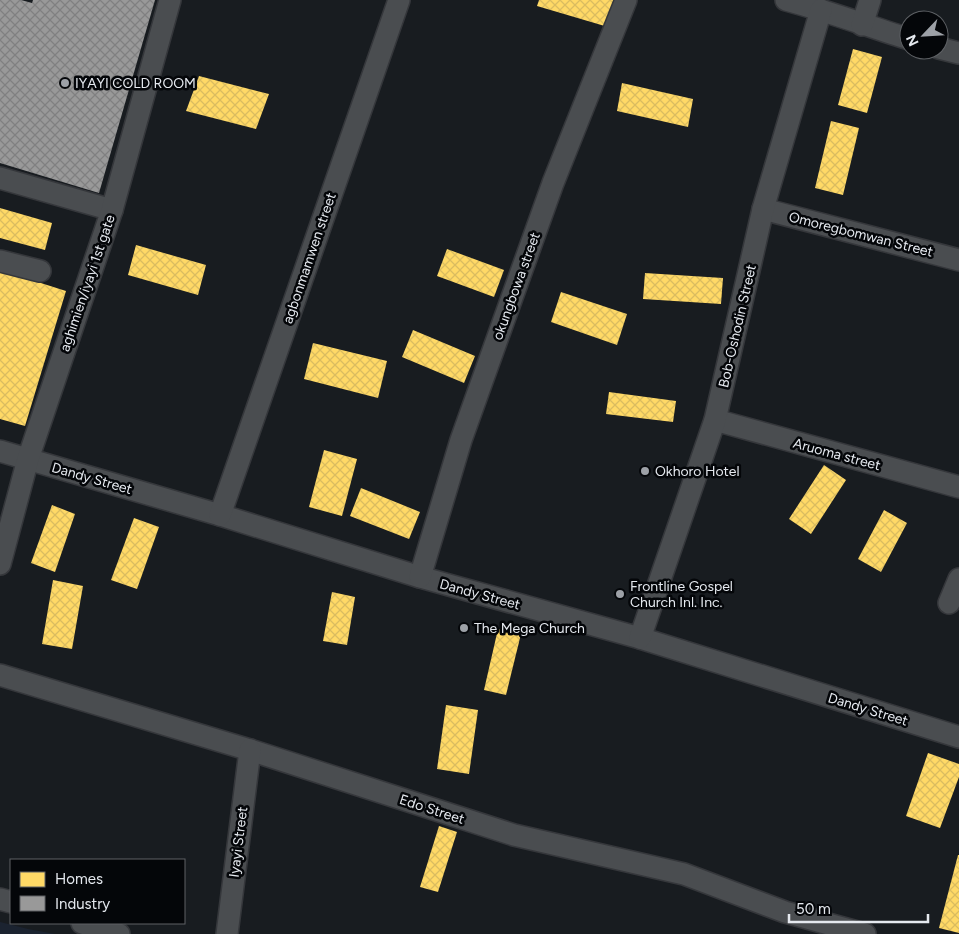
<svg xmlns="http://www.w3.org/2000/svg" width="959" height="934" font-family="Figtree,sans-serif">
  <style>
    .built { fill: #1b2330 }
    .homes { fill: url(#homes-cross-hatch) }
    .industry { fill: url(#industry-cross-hatch) }
    .lines { fill: none; stroke-linecap: round; stroke-linejoin: round }
    .minor-casing { stroke: #35373b; stroke-width: 24 }
    .minor { stroke: #4a4d50; stroke-width: 21 }
    .poi-dot { fill: #9da1a7; stroke: #040609; stroke-width: 2 }
    .labels { text-anchor: middle; stroke-width: 5; stroke-linejoin: round; paint-order: stroke }
    .poi-label { font-size: 14px; fill: #e5e9ef; stroke: #040609; text-anchor: start }
    .street-label { font-size: 14px; fill: #e5e9ef; stroke: #040609 }
  </style>
  <defs>
    <pattern id="homes-cross-hatch" width="8" height="8" patternUnits="userSpaceOnUse" patternTransform="scale(1.25)"><rect width="8" height="8" fill="#ffd966"/><path d="M0 0l8 8M0 8l8-8" fill="none" stroke="#dabc60"/></pattern>
    <pattern id="industry-cross-hatch" width="8" height="8" patternUnits="userSpaceOnUse" patternTransform="scale(1.25)"><rect width="8" height="8" fill="#999"/><path d="M0 0l8 8M0 8l8-8" fill="none" stroke="#808081"/></pattern>
  </defs>
  <rect width="100%" height="100%" fill="#181c20"/>
  <polygon class="built" points="0,922 28,929 55,934 0,934"/>
  <g class="homes">
    <polygon points="539,0 615,0 608,27 537,6"/>
    <polygon points="853,49 882,57 867,113 838,105"/>
    <polygon points="199,76 269,94 256,129 186,111"/>
    <polygon points="622,83 693,99 688,127 617,111"/>
    <polygon points="831,121 859,128 843,195 815,188"/>
    <polygon points="0,208 52,223 45,250 0,238"/>
    <polygon points="136,245 206,265 198,295 128,275"/>
    <polygon points="447,249 504,270 494,297 437,276"/>
    <polygon points="0,270 66,291 25,426 0,419"/>
    <polygon points="645,273 723,278 721,304 643,299"/>
    <polygon points="561,292 627,314 617,345 551,322"/>
    <polygon points="413,330 475,356 464,383 402,357"/>
    <polygon points="313,343 387,361 378,398 304,379"/>
    <polygon points="609,392 676,401 673,422 606,414"/>
    <polygon points="324,450 357,459 342,516 309,507"/>
    <polygon points="824,465 846,480 811,534 789,519"/>
    <polygon points="361,488 420,512 409,539 350,516"/>
    <polygon points="52,505 75,514 55,572 31,563"/>
    <polygon points="884,510 907,523 881,572 858,559"/>
    <polygon points="134,518 159,527 137,589 111,580"/>
    <polygon points="53,580 83,586 72,649 42,644"/>
    <polygon points="332,592 355,597 347,645 323,641"/>
    <polygon points="498,629 521,634 506,695 484,690"/>
    <polygon points="446,705 478,710 469,774 437,769"/>
    <polygon points="928,753 959,764 959,777 940,828 906,816"/>
    <polygon points="439,826 457,832 438,892 420,887"/>
    <polygon points="958,855 959,855 959,933 939,928"/>
  </g>
  <polygon class="industry" points="0,0 21,0 32,3 33,0 155,0 99,193 0,163"/>
  <g class="lines">
    <defs>
      <g id="minor">
        <path d="M786 0C827 11 868 26 909 39"/>
        <polyline points="862,25 870,0"/>
        <polyline points="939,48 959,53"/>
        <polyline points="0,178 112,210"/>
        <polyline points="763,209 959,260"/>
        <polyline points="0,261 40,271"/>
        <polyline points="715,420 959,487"/>
        <polyline points="0,451 220,515 420,577 640,638 959,737"/>
        <polyline points="220,515 399,0"/>
        <polyline points="0,564 28,459 112,210 170,0"/>
        <polyline points="420,577 461,440 553,183 626,0"/>
        <polyline points="949,603 959,579"/>
        <polyline points="640,638 715,420 763,209 821,10"/>
        <polyline points="0,675 250,750 514,835 684,874 785,912 865,934"/>
        <polyline points="0,899 11,902"/>
        <polyline points="82,923 119,934"/>
        <polyline points="227,934 250,750"/>
      </g>
    </defs>
    <use href="#minor" class="minor-casing"/>
    <use href="#minor" class="minor"/>
  </g>
  <g class="poi-dot">
    <circle cx="65" cy="83" r="5"/>
    <circle cx="645" cy="471" r="5"/>
    <circle cx="620" cy="594" r="5"/>
    <circle cx="464" cy="628" r="5"/>
  </g>
  <g class="labels">
    <g class="poi-label">
      <text x="75" y="88">IYAYI COLD ROOM</text>
      <text x="655" y="476">Okhoro Hotel</text>
      <text x="630" y="591">Frontline Gospel<tspan x="630" dy="16">Church Inl. Inc.</tspan></text>
      <text x="474" y="633">The Mega Church</text>
    </g>
    <g class="street-label">
      <text transform="translate(861 234) rotate(14)" y="5">Omoregbomwan Street</text>
      <text transform="translate(309 258) rotate(-71)" y="5">agbonmamwen street</text>
      <text transform="translate(87 283) rotate(-71)" y="5">aghimien/iyayi 1st gate</text>
      <text transform="translate(516 286) rotate(-70)" y="5">okungbowa street</text>
      <text transform="translate(737 326) rotate(-77)" y="5">Bob-Oshodin Street</text>
      <text transform="translate(837 454) rotate(15)" y="5">Aruoma street</text>
      <text transform="translate(92 478) rotate(16)" y="5">Dandy Street</text>
      <text transform="translate(480 594) rotate(15)" y="5">Dandy Street</text>
      <text transform="translate(868 709) rotate(17)" y="5">Dandy Street</text>
      <text transform="translate(432 809) rotate(18)" y="5">Edo Street</text>
      <text transform="translate(238 842) rotate(-83)" y="5">Iyayi Street</text>
    </g>
  </g>
  <rect x="10" y="859" width="175" height="65" fill="#040609" stroke="#5e6165"/>
  <rect x="20" y="872" width="25" height="15" fill="#ffd966" stroke="#5e6165"/>
  <text x="55" y="884" font-size="15" fill="#e5e9ef">Homes</text>
  <rect x="20" y="896" width="25" height="15" fill="#999999" stroke="#5e6165"/>
  <text x="55" y="909" font-size="15" fill="#e5e9ef">Industry</text>
  <g transform="translate(924 35) rotate(245)"><circle r="24" fill="#040609" stroke="#5e6165"/>
  <path d="M0-4L9 19L0 12L-9 19Z" fill="#9da1a7"/>
  <text y="-8" font-size="14" font-weight="bold" text-anchor="middle" fill="#e5e9ef">N</text>
  </g>
  <path d="M789 914v8h139v-8" fill="none" stroke="#e5e9ef" stroke-width="2.5"/>
  <text x="796" y="914" font-size="15" fill="#e5e9ef" stroke="#040609" stroke-width="4" paint-order="stroke">50 m</text>
</svg>
